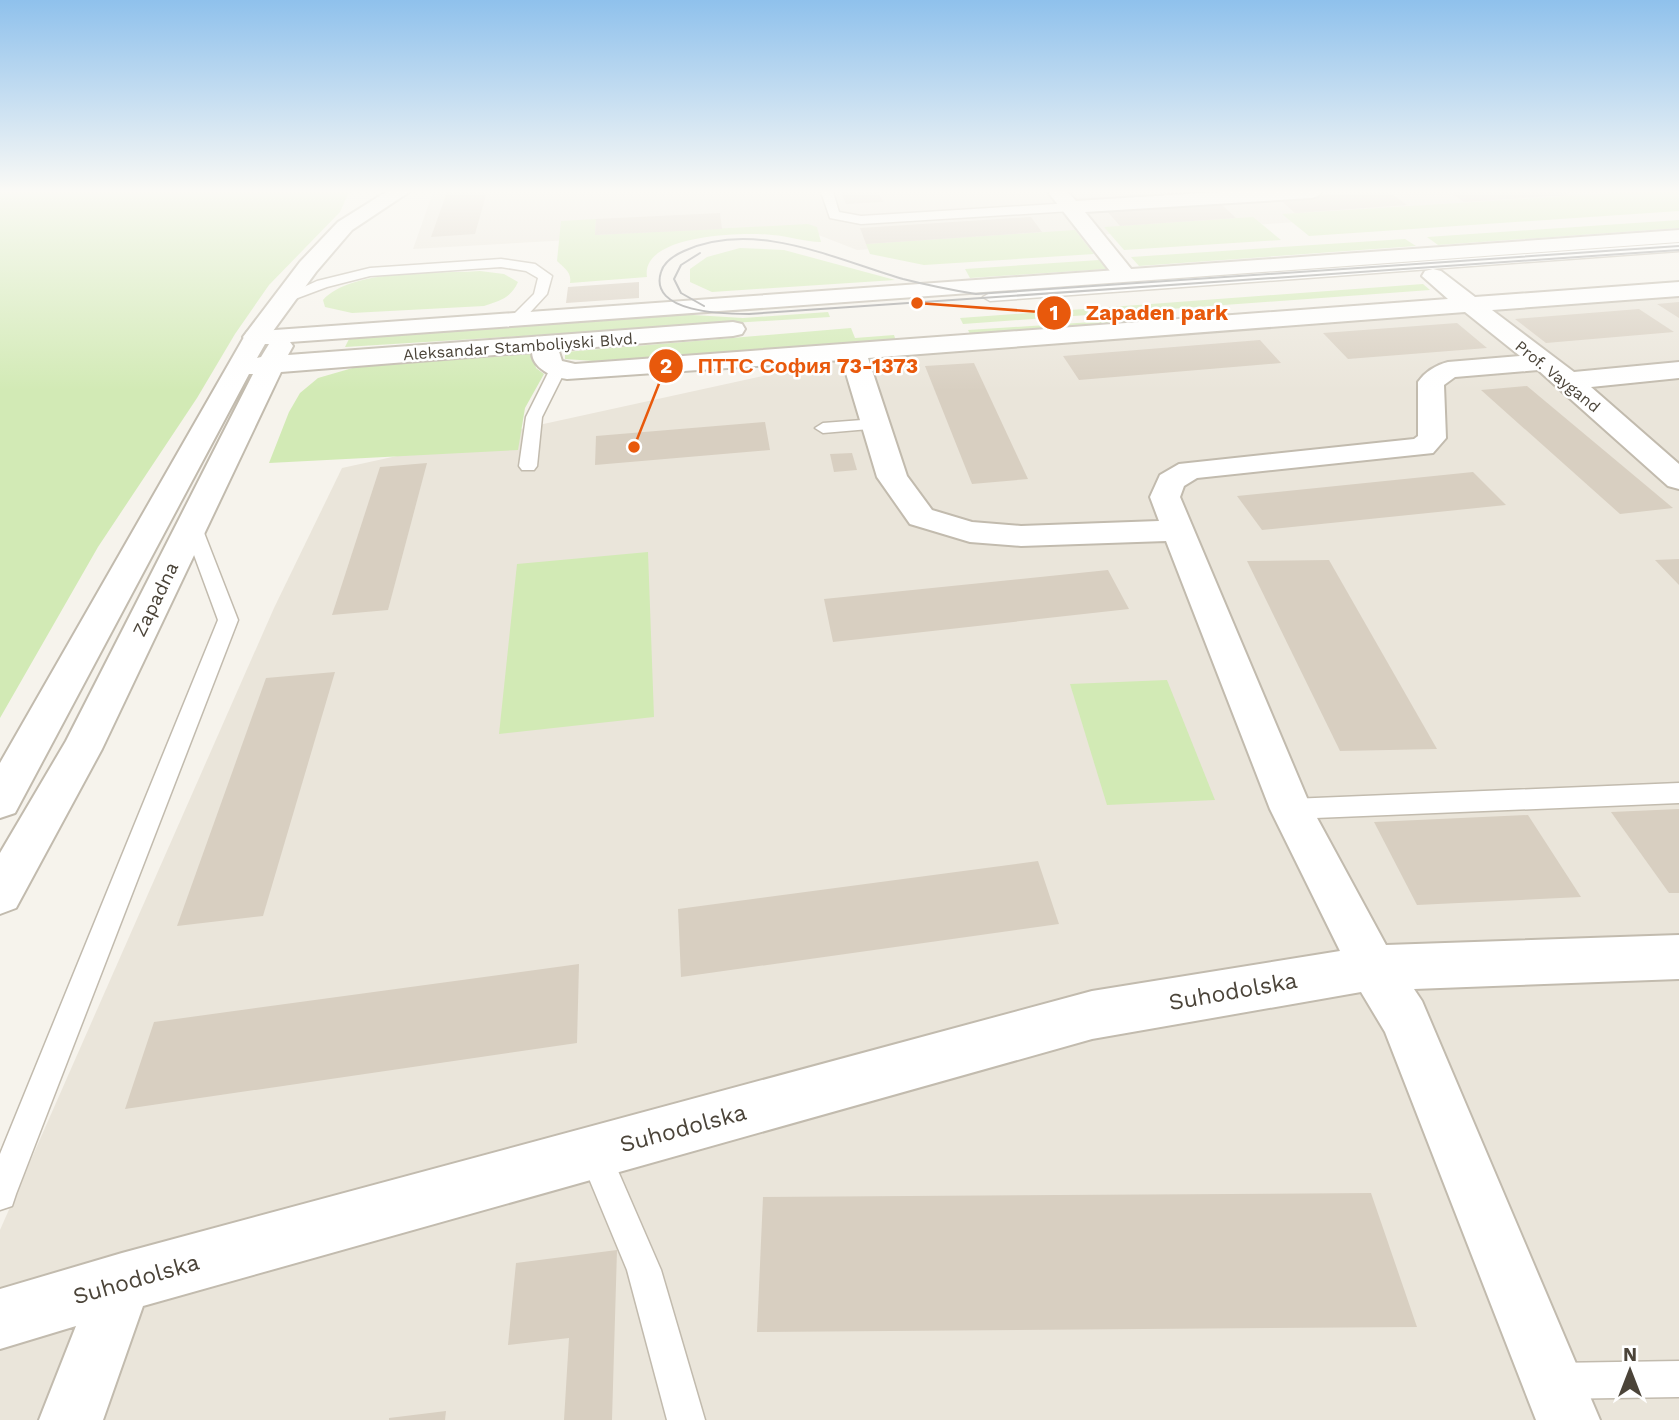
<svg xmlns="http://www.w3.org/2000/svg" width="1679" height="1420" font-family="'Work Sans',sans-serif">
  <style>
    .residential { fill: #eae5da }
    .green { fill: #d2eab5 }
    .building { fill: #d8cfc1 }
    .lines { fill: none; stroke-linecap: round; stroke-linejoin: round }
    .service-casing { stroke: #c2bbae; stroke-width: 3 }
    .minor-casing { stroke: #c2bbae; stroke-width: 4 }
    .tertiary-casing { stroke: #c2bbae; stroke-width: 4 }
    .service { fill: #fff; fill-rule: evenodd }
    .minor { fill: #fff; fill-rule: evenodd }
    .tertiary { fill: #fff; fill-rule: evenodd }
    .tram { stroke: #9a9a9a; stroke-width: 2 }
    .labels { text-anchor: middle; stroke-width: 5; stroke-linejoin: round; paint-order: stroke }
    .far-street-label { font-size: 16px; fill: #4b4439; stroke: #fff }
    .street-label { font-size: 19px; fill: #4b4439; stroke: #fff }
    .near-street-label { font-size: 23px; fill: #4b4439; stroke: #fff }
    .leader { fill: none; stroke: #e8590c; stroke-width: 2.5 }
    .callout-dot { fill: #e8590c; stroke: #fff; stroke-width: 2.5 }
    .mark-label { font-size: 21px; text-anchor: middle; font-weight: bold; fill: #fff }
    .callout-label { font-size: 21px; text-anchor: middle; font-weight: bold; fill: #e8590c; stroke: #fff; stroke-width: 5; stroke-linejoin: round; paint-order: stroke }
  </style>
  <rect width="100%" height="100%" fill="#f6f3ec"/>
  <g class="residential">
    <polygon points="433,192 1679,192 1679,198 857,250 798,227 413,249"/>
    <polygon points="1679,290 1679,1420 0,1420 0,1230 274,608 342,468 840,359"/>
  </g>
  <g class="green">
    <polygon points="0,192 349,192 340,212 269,285 235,334 197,398 98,547 0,718"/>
    <polygon points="1632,192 1679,192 1679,211 1309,236 1282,214"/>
    <polygon points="1253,217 1281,240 1124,250 1104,227"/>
    <path d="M596 219 595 235 808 224 817 227 821 242C805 242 789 236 772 235 745 232 640 234 647 277L570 283C572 272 564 268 557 261L561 221Z"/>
    <polygon points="1679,220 1679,228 1438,245 1427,237"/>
    <polygon points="1075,230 1094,254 924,265 870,254 866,244"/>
    <polygon points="1405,239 1416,246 1139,266 1131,257"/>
    <polygon points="740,248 784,250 895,280 712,292 690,282 690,269 707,257"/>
    <polygon points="1099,260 1107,269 970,278 965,269"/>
    <path d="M480 271 504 274 518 282C511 298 499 301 484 306L352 313 325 307 323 300C352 268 438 274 480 271Z"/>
    <polygon points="1423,284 1430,290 963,324 960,318"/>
    <polygon points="828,312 830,317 345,347 349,339 363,336 677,314 743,318"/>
    <polygon points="1123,320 1128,325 971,336 968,330"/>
    <polygon points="851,328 855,338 894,335 896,341 594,361 565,359 565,352"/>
    <polygon points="533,354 536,368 544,374 525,408 518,450 269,463 289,412 300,393 318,378 356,367"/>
    <polygon points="648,552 654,717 499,734 517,564"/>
    <polygon points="1167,680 1215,800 1107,805 1070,684"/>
  </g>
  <g class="building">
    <polygon points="447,192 487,192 475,234 431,237"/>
    <polygon points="841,192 878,192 883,202 846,204"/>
    <polygon points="1389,192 1407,205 1295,213 1278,198"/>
    <polygon points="1449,192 1565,192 1571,195 1464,202"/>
    <polygon points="1220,203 1236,218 1120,226 1107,211"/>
    <polygon points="720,213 722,229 595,235 596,219"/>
    <polygon points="1031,217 1042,232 866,244 860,228"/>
    <polygon points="639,282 639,298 566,303 568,287"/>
    <polygon points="1679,302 1679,318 1657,304"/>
    <polygon points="1639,309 1674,332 1546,343 1515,319"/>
    <polygon points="1457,323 1487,348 1348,359 1323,333"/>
    <polygon points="1260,340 1281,363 1079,380 1063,356"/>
    <polygon points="974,363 1028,479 972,484 925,366"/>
    <polygon points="1527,386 1673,508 1620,514 1481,390"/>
    <polygon points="765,422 770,450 595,465 596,436"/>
    <polygon points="852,453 857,470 834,472 830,454"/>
    <polygon points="427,463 388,610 332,615 380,467"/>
    <polygon points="1473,472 1506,505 1262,530 1237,496"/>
    <polygon points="1679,559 1679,585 1655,560"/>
    <polygon points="1329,560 1437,749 1340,751 1247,561"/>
    <polygon points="1108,570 1129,609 833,642 824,599"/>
    <polygon points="335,672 263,916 177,926 266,678"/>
    <polygon points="1679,809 1679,893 1669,893 1611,812"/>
    <polygon points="1528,815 1581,897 1417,905 1374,822"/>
    <polygon points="1038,861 1059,924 681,977 678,909"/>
    <polygon points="579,964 577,1043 125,1109 154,1022"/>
    <polygon points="1371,1193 1417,1327 757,1332 763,1197"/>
    <polygon points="617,1250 612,1420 564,1420 569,1338 508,1345 516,1263"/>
    <polygon points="446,1411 445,1420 389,1420 389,1418"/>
  </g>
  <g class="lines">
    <defs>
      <g id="service">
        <polygon points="821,192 833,192 839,212 861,216 1071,203 1077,207 1071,211 861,224 830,218"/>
        <polygon points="1679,243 1679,251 990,301 983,297 990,293"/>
        <polygon points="501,259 535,264 552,276 547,294 523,320 518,321 511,317 534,294 538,278 526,271 501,267 370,276 327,287 287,302 280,298 317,281 370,268"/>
        <polygon points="557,366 565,371 542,417 537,466 534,470 522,470 519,466 526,417 549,371"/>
        <polygon points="875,419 883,424 881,428 823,433 815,428 823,423"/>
        <polygon points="192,519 201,525 238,620 16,1194 12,1206 0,1210 0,1154 218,620 183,525"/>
        <polygon points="1679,783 1679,803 1291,819 1282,816 1279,809 1282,802 1291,799"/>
        <polygon points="594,1136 605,1141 661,1270 705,1420 667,1420 627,1270 578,1152 583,1141"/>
        <polygon points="1679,1361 1679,1397 1554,1399 1541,1394 1536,1381 1541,1368 1554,1363"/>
      </g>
      <g id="minor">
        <polygon points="386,192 409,192 352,230 316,272 265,342 256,345 247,342 243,337 300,262 338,222"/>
        <polygon points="1048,192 1068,192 1076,201 1219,192 1321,192 1318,196 1311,198 1085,212 1136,275 1133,280 1117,280"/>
        <path d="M1433 269 1441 271 1475 297 1679 282V296L1492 310 1574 372 1679 362V378L1591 387 1679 464V489L1668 486 1538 370 1455 377 1444 385 1446 438 1433 453 1197 478 1184 486 1180 497 1310 805 1386 945 1679 935V979L1414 989 1422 1001 1600 1420H1536L1385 1032 1361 992 1092 1039 143 1306 103 1420H39L76 1326 0 1349V1289L122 1253 1092 991 1340 951 1270 809 1166 541 1021 546 970 542 910 524 877 477 842 360 567 379C548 377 521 362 537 339L546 336 555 339 562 361 575 364 1448 299 1422 276 1425 271ZM1465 312 1520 356 1448 362C1436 365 1425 372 1418 382V436L1414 439 1179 464 1160 475 1150 497 1159 521 1021 526 972 522 932 510 907 476 868 358Z"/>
      </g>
      <path id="tertiary" d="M1679 230V242L290 342 293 346 288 355 733 322 742 324 745 329 742 334 733 336 281 372 102 749 16 908 0 914V853L66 741 253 374H249L15 813 0 818V763L247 332ZM265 344H269L261 357 257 358Z"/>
    </defs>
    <use href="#service" class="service-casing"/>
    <use href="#minor" class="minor-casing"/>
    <use href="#tertiary" class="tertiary-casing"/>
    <use href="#service" class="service"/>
    <use href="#minor" class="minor"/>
    <use href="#tertiary" class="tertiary"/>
    <g class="tram">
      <path d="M1679 246 976 294C951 290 927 285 903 279 834 259 755 219 684 251 675 255 664 261 661 272 648 313 725 314 749 314L1679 250"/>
      <polyline points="700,253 681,265 674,279 681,293 704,306"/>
    </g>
  </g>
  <linearGradient id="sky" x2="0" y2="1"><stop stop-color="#8fc1ec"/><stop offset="0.49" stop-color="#fbfaf6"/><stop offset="1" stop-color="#fbfaf6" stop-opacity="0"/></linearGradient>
  <rect width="1679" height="391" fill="url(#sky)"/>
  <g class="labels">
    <g class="far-street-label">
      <text transform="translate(520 346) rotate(-4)" y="6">Aleksandar Stamboliyski Blvd.</text>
      <text transform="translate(1558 376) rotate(39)" y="6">Prof. Vaygand</text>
    </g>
    <g class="street-label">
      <text transform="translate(155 599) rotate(-64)" y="7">Zapadna</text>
    </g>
    <g class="near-street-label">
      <text transform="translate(1233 991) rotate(-10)" y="8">Suhodolska</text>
      <text transform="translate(683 1128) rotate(-15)" y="8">Suhodolska</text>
      <text transform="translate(136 1279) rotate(-16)" y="8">Suhodolska</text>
    </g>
  </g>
  <path class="leader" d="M917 303L1054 313M634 447L666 366"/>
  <g class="callout-dot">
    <circle cx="917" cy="303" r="7"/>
    <circle cx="634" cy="447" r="7"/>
    <circle cx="1054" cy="313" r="18"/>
    <circle cx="666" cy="366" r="18"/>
  </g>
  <g class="mark-label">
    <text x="1054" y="320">1</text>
    <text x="666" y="373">2</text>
  </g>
  <g class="callout-label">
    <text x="1157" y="320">Zapaden park</text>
    <text x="808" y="373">ПТТС София 73-1373</text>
  </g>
  <g transform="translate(1630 1371)" stroke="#ffffff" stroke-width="5" paint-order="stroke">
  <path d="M0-5L12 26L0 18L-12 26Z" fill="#4b4439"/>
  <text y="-10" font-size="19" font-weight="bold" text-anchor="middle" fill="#4b4439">N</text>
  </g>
</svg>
